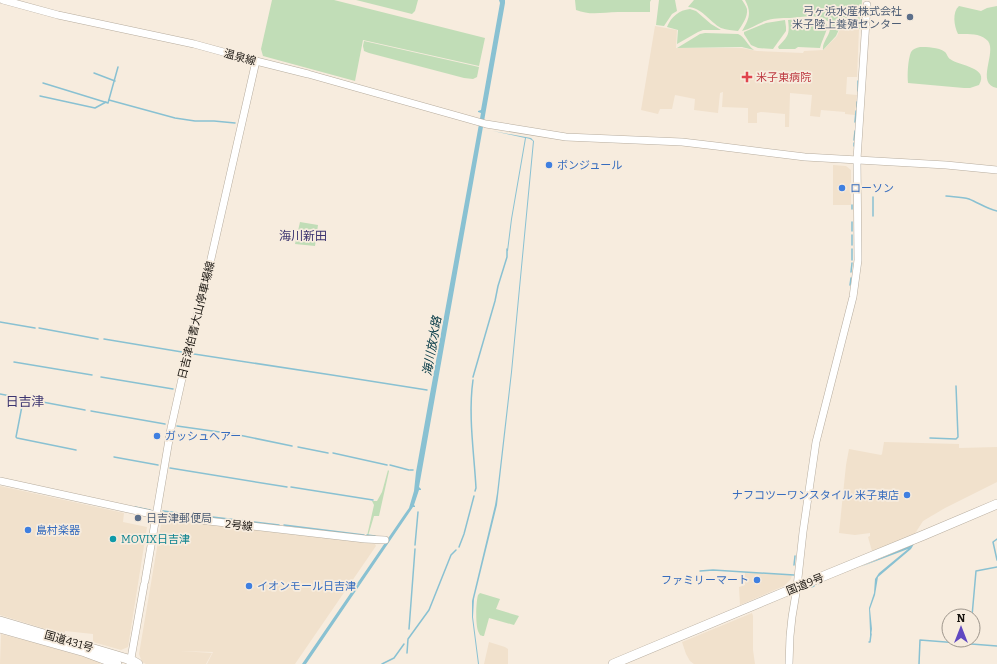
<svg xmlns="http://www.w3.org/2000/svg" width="997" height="664" font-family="Bitter,'Noto Sans JP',serif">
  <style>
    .built { fill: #f1e1cc }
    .green { fill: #c1ddb7 }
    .water { fill: #89c1d2 }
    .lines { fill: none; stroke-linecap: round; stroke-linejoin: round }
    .stream { stroke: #89c1d2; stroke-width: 1.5 }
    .secondary-casing { stroke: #b7ad9f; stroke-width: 8 }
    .highway-casing { stroke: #b7ad9f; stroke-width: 10 }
    .secondary { stroke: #fff; stroke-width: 7 }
    .highway { stroke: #fff; stroke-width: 9 }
    .service-dot { fill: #5c6f8a; stroke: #f7ecde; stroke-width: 1.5 }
    .health-dot { fill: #e0444e; stroke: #f7ecde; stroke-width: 1.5 }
    .shop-dot { fill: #3f7fe0; stroke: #f7ecde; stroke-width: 1.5 }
    .culture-dot { fill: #0f9aa8; stroke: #f7ecde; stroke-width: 1.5 }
    .labels { text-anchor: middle; stroke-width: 3.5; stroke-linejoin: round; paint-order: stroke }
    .service-label { font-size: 11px; fill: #4e5e75; stroke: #f7ecde; text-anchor: end }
    .street-label { font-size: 11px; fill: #191510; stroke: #f7ecde }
    .health-label { font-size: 11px; fill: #be3a42; stroke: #f7ecde; text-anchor: start }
    .shop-label { font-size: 11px; fill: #366cbe; stroke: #f7ecde; text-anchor: start }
    .culture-label { font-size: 11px; fill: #0d838f; stroke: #f7ecde; text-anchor: start }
    .neighbourhood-label { font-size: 12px; fill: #3c3470; stroke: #f7ecde }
    .water-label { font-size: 12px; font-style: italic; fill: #013744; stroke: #f7ecde }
    .quarter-label { font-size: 13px; fill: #3c3470; stroke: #f7ecde }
  </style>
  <rect width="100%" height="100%" fill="#f7ecde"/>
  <g class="built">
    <polygon points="655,26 677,30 676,48 742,48 757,51 803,53 804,51 823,50 837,36 841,26 859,29 857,77 847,77 846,94 857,95 855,115 845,114 845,112 821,110 820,117 810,116 812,95 790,93 789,127 785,127 785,114 761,112 757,113 757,123 748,123 748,108 722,107 723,92 720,93 718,113 694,110 695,99 675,95 672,109 660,109 658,114 641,110"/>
    <polygon points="833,165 846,166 851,170 851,205 833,205"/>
    <polygon points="884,442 959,444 959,448 997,447 997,482 945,508 923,521 914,535 872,551 868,537 870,536 870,533 855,535 839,533 846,465 849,449 881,455 882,454"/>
    <polygon points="0,486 124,513 123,522 147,527 128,647 121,650 93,642 93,634 65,631 65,635 0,615"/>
    <polygon points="166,520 375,544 376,546 295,664 207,664 213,652 180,651 212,653 206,664 146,664 142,662 139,654 161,524"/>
    <polygon points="745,572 792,575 791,579 784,586 740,605 739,587 745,585"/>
    <polygon points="752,613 753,616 753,650 755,664 694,664 690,661 686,654 682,642"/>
    <polygon points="1,634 36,643 101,662 100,664 0,664"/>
    <polygon points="489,642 505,647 508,649 508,664 484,664"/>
  </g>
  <g class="green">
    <polygon points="272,0 334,0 485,38 479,66 363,40 355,81 263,56 261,49"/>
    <polygon points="356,0 418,0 415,11 412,14"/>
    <path d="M575 0H651L650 2V12C639 12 628 12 618 12 603 12 591 16 576 10Z"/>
    <polygon points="659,0 675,0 677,11 672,14 664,26 656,25"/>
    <path d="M694 0H742C744 3 746 6 747 9 748 17 742 25 738 31 732 30 727 30 721 28 710 22 701 7 688 7Z"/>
    <path d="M745 0H862L860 29 841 25 836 36 823 50C822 42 829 37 830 29 830 29 829 23 829 22 817 13 804 17 790 18 781 18 773 18 765 21 757 24 750 29 742 31 749 19 752 13 745 0Z"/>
    <path d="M959 6 981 11 987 8 997 6V88C975 84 997 53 988 41 981 33 968 34 958 34 954 26 952 12 959 6Z"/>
    <path d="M690 9 696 11 711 24 721 30H703L698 32 677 44 678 30 667 27C671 17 679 10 690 9Z"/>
    <path d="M807 18C838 19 825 30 820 48L798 47 795 49H779L778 47C788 36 790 35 788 20Z"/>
    <polygon points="785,20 786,27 786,31 773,49 758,48 751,45 744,34 744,32 766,23"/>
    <path d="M705 33 738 34C745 37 747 45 754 50L742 47 677 48 700 34Z"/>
    <polygon points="364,41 479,67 477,77 473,79 464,78 369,53 364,51 363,46"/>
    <path d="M920 47C927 47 938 47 945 52 947 54 948 58 950 59 959 66 990 67 979 85L970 88H964L908 83C907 75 908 59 911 52 913 49 916 48 920 47Z"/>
    <polygon points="300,222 318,225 315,246 295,244"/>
    <polygon points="388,470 389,471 379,516 374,516 368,536 367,536 374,505 372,501 377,501 382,492"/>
    <path d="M480 593 500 599 496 609 519 616 514 625 489 618 484 636C482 636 480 636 479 633 475 627 476 602 478 595Z"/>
  </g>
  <g class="water">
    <polygon points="499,0 505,0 505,3 419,487 421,489 421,490 419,490 414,505 415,506 415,507 413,507 306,664 302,664 404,515 409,508 414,491 416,472 428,405 481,113 478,112 478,111 481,110 500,3"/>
    <polygon points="493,131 531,138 534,141 512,372 497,505 474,599 473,617 479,664 478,664 472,617 472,601 495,505 497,493 511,372 533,141 530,139 526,138 512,219 508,251 507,251 511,219 525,138"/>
    <polygon points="914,544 911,549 878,577 875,595 870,609 872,629 871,636 870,636 870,631 869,608 874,593 875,579 879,573 908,549 860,567"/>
  </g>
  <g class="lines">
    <g class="stream">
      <polyline points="94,73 115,81"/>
      <polyline points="43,83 108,103 118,67"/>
      <polyline points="858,91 858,81"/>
      <polyline points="40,96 95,108 106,102"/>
      <polyline points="109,100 175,118 195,121 214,121 235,123"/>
      <polyline points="857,107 857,102"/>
      <polyline points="855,122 856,111"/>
      <polyline points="854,140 855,131"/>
      <polyline points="854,146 854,143"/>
      <path d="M946 196C954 197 962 197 969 199 979 203 987 209 997 211"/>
      <polyline points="852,205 852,209"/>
      <polyline points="873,216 873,197"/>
      <polyline points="852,231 852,222"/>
      <polyline points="852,245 852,235"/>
      <polyline points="852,260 852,249"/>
      <polyline points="851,272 852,263"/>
      <polyline points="850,285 851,278"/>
      <polyline points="0,322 35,328"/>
      <polyline points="39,328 98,339"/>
      <polyline points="104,339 182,352"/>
      <polyline points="194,354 332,375 427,390"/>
      <polyline points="14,362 92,375"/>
      <polyline points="101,377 173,389"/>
      <polyline points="473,377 495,301 498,286 507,257 507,249"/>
      <path d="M473 380C468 415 474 452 476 488L475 491"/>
      <polyline points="0,394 85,410"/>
      <polyline points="22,406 16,437 17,438 76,450"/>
      <polyline points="91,411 165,424"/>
      <polyline points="177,426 234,434 292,446"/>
      <polyline points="930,438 956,439 958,437 956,386"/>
      <polyline points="298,447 328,453"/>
      <polyline points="333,453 387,465"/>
      <polyline points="114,457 158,465"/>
      <polyline points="390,465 409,470"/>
      <polyline points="170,468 287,487"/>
      <polyline points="410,470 413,470"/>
      <polyline points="291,487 373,500"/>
      <polyline points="135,507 150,510"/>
      <polyline points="163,511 279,525"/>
      <polyline points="284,525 364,535"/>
      <polyline points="367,535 375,536"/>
      <polyline points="997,539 993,542 997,560"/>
      <polyline points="415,545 418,512"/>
      <polyline points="459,547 464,534 474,496"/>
      <polyline points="794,565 795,556"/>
      <polyline points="700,571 713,570 794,575"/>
      <polyline points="819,584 822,583"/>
      <polyline points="811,587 814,586"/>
      <polyline points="972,616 976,571 997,567"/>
      <polyline points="409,629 415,549"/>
      <polyline points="869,642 870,642 871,634"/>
      <polyline points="970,644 970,640"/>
      <polyline points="407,653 408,639 429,610 451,555 456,550"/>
      <polyline points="382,664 394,658 404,644"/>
      <polyline points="919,664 920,640 997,646"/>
    </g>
    <defs>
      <g id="secondary">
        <polyline points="3,0 58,15 194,44 256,61 308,74 486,124 566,137 682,142 716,146 805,157 946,165 997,170"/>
        <polyline points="0,481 156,515 365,539 385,540"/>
        <polyline points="145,581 171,428 187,356 208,272 256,61"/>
        <polyline points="130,664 144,585"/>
        <polyline points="789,664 790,636 792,617 797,587 803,532 816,442 853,297 858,260 857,159 867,5"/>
      </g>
      <g id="highway">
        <polyline points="0,621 94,649 131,660 138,664"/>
        <polyline points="0,628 85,652 117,664"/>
        <polyline points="613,664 797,587 924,535 997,504"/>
      </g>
    </defs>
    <use href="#secondary" class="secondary-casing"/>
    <use href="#highway" class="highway-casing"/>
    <use href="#secondary" class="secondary"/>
    <use href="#highway" class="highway"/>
  </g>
  <g class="service-dot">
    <circle cx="910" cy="17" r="4"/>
    <circle cx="138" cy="518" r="4"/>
  </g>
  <path class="health-dot" d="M745 71h4v4h4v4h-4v4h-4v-4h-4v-4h4z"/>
  <g class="shop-dot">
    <circle cx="549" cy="165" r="4"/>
    <circle cx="842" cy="188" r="4"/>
    <circle cx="157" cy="436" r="4"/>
    <circle cx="907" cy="495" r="4"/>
    <circle cx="28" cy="530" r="4"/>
    <circle cx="757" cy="580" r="4"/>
    <circle cx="249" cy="586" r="4"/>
  </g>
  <circle class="culture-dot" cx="113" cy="539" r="4"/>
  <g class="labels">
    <g class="service-label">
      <text x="902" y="15">弓ヶ浜水産株式会社<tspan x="902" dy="13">米子陸上養殖センター</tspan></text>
      <text x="146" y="522" text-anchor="start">日吉津郵便局</text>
    </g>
    <g class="street-label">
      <text transform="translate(240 57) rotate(15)" y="4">温泉線</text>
      <text transform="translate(196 320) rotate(-76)" y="4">日吉津伯耆大山停車場線</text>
      <text transform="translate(239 525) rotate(6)" y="4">2号線</text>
      <text transform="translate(805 584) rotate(-22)" y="4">国道9号</text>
      <text transform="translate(69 641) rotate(16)" y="4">国道431号</text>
    </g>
    <g class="health-label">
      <text x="756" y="81">米子東病院</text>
    </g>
    <g class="shop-label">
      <text x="557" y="169">ボンジュール</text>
      <text x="850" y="192">ローソン</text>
      <text x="165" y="440">ガッシュヘアー</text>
      <text x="899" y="499" text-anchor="end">ナフコツーワンスタイル 米子東店</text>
      <text x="36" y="534">島村楽器</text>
      <text x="749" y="584" text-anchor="end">ファミリーマート</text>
      <text x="257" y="590">イオンモール日吉津</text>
    </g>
    <g class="culture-label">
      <text x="121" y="543">MOVIX日吉津</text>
    </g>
    <g class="neighbourhood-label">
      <text x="303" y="240">海川新田</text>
    </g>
    <g class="water-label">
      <text transform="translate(432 346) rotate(-80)" y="4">海川放水路</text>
    </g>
    <g class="quarter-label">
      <text x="25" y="406">日吉津</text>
    </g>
  </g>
  <g transform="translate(961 628)"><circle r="19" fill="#f7ecde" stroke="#9e968c"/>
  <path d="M0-3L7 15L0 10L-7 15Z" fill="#6048c1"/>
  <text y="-6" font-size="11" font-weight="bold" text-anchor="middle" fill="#191510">N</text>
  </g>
</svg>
